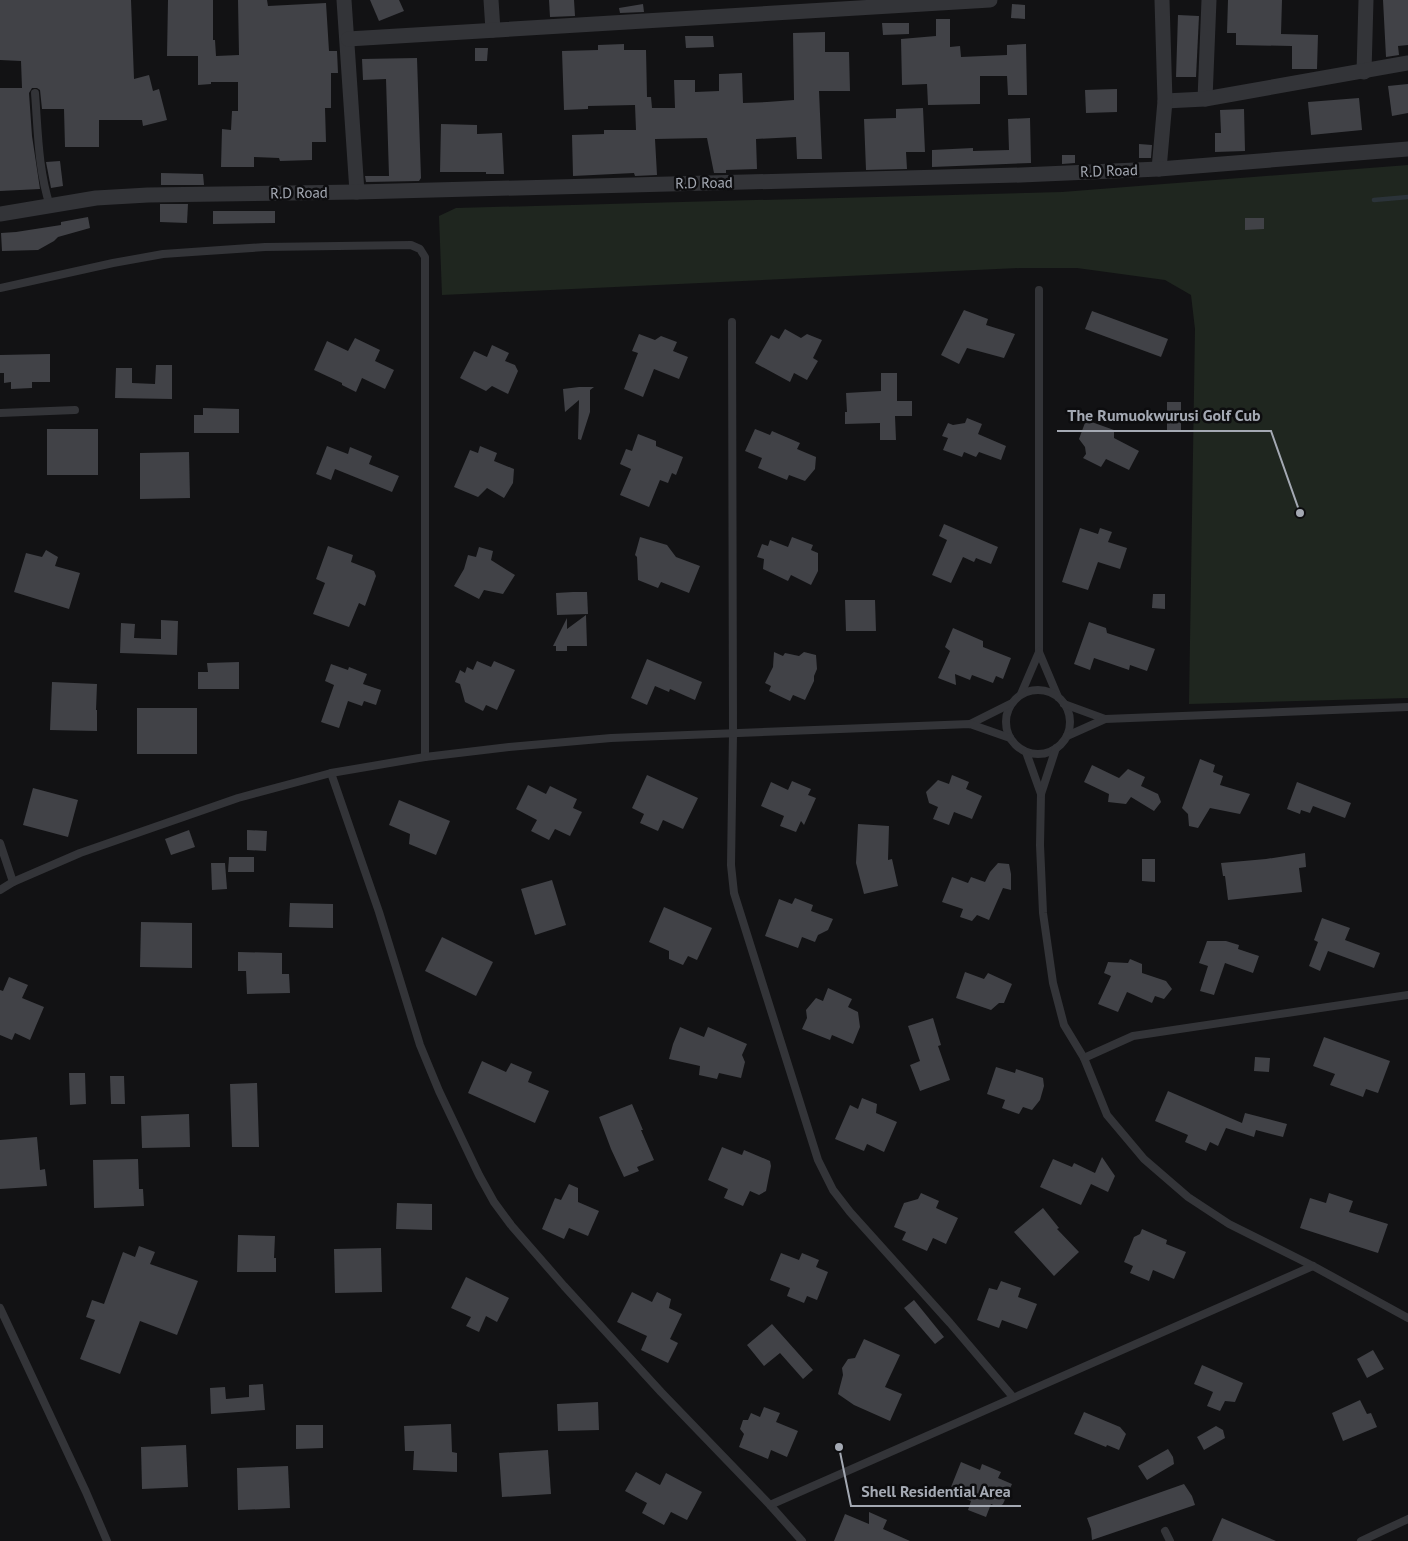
<svg xmlns="http://www.w3.org/2000/svg" width="1408" height="1541" font-family="'PT Sans',sans-serif">
  <style>
    .green { fill: #1f261f }
    .lines { fill: none; stroke-linecap: round; stroke-linejoin: round }
    .stream { stroke: #2b3339; stroke-width: 4.5 }
    .building { fill: #414247 }
    .service { stroke: #333438; stroke-width: 8 }
    .minor { stroke: #333438; stroke-width: 15 }
    .labels { text-anchor: middle; stroke-width: 5; stroke-linejoin: round; paint-order: stroke }
    .street-label { font-size: 15px; fill: #a4a9b3; stroke: #0d0d0f }
    .leader { fill: none; stroke: #a4a9b3; stroke-width: 2 }
    .callout-dot { fill: #a4a9b3; stroke: #0d0d0f; stroke-width: 2 }
    .callout-label { font-size: 16px; text-anchor: middle; font-weight: bold; fill: #a4a9b3; stroke: #0d0d0f; stroke-width: 5; stroke-linejoin: round; paint-order: stroke }
  </style>
  <rect width="100%" height="100%" fill="#121214"/>
  <polygon class="green" points="1408,165 1408,698 1189,704 1195,329 1191,295 1165,280 1077,268 1020,268 442,295 439,216 456,208 1062,192"/>
  <g class="lines">
    <polyline class="stream" points="1374,200 1408,197"/>
  </g>
  <g class="building">
    <polygon points="0,0 131,0 134,79 149,75 153,91 159,89 167,120 143,126 142,120 99,120 99,147 65,147 64,109 42,109 40,90 37,88 32,88 29,93 32,136 40,189 0,191 0,88 22,88 21,61 0,60"/>
    <polygon points="168,0 213,0 213,40 215,40 216,56 239,55 238,0 267,0 268,6 326,3 329,51 337,51 338,73 331,73 331,108 325,108 326,142 312,142 312,160 280,161 279,158 254,157 254,167 221,167 222,129 231,130 232,111 238,111 238,82 211,82 211,84 198,85 198,56 167,56"/>
    <polygon points="370,0 399,0 404,11 379,21"/>
    <polygon points="549,0 574,0 575,16 550,17"/>
    <polygon points="1228,0 1282,0 1281,34 1318,35 1317,69 1292,69 1292,46 1236,45 1236,33 1227,33"/>
    <polygon points="1383,0 1408,0 1408,45 1398,46 1399,55 1386,57"/>
    <polygon points="643,4 644,12 620,13 619,8"/>
    <polygon points="1012,4 1025,5 1025,19 1011,18"/>
    <polygon points="1178,15 1199,16 1196,77 1176,77"/>
    <polygon points="936,19 950,19 950,47 960,46 961,57 1007,55 1007,45 1026,44 1027,95 1008,95 1007,76 980,76 980,104 928,105 927,84 902,85 901,39 936,36"/>
    <polygon points="882,23 909,23 909,34 883,35"/>
    <polygon points="825,32 825,52 849,52 850,91 819,91 822,159 797,159 796,137 756,139 757,169 726,170 726,173 714,173 707,138 655,139 657,175 635,176 634,173 573,176 572,135 604,134 604,130 636,130 635,105 588,106 588,109 564,110 562,51 598,50 598,45 624,44 624,50 646,50 647,97 651,97 652,108 675,108 674,80 695,80 695,92 719,91 719,74 742,73 743,103 767,102 794,100 793,33"/>
    <polygon points="685,36 713,36 714,47 686,48"/>
    <polygon points="475,48 488,48 487,61 475,61"/>
    <polygon points="417,58 421,178 419,181 366,182 365,176 389,176 386,79 363,80 362,59"/>
    <polygon points="1408,84 1408,113 1392,116 1388,86"/>
    <polygon points="1117,89 1117,112 1086,113 1085,90"/>
    <polygon points="1359,98 1362,130 1311,135 1308,102"/>
    <polygon points="923,108 925,152 906,152 907,169 866,170 864,119 896,118 896,109"/>
    <polygon points="1244,109 1245,151 1215,152 1215,133 1221,133 1220,110"/>
    <polygon points="1030,118 1031,163 932,167 932,150 973,148 973,151 1009,150 1008,119"/>
    <polygon points="441,124 477,125 477,134 502,133 504,174 486,174 486,172 440,172"/>
    <polygon points="1139,144 1152,145 1151,158 1139,158"/>
    <polygon points="1062,155 1075,155 1075,163 1062,164"/>
    <polygon points="60,161 63,186 51,188 46,162"/>
    <polygon points="161,173 203,174 204,185 161,185"/>
    <polygon points="160,204 188,204 187,223 160,222"/>
    <polygon points="213,211 275,211 275,223 213,224"/>
    <polygon points="88,217 90,228 58,237 54,241 38,250 2,251 1,233 16,232 61,225 61,222"/>
    <polygon points="1245,218 1264,218 1264,229 1245,230"/>
    <polygon points="964,310 988,319 986,325 1015,334 1004,358 967,348 959,364 941,355"/>
    <polygon points="1092,311 1168,339 1161,357 1085,329"/>
    <polygon points="785,329 801,338 807,334 822,340 813,358 818,361 807,380 794,373 790,382 755,363 771,335 779,339"/>
    <polygon points="639,334 655,340 661,336 677,342 673,351 688,357 679,379 654,369 643,397 624,389 638,353 632,351"/>
    <polygon points="355,338 380,350 375,361 394,370 385,389 362,378 356,392 342,385 342,383 314,370 327,341 348,351"/>
    <polygon points="492,345 509,353 505,361 515,365 518,371 508,394 492,386 486,391 460,378 474,351 487,357"/>
    <polygon points="50,354 50,382 32,382 32,388 11,389 11,382 4,383 4,373 0,373 0,355"/>
    <polygon points="156,365 172,365 172,399 115,398 116,368 132,368 132,383 155,384"/>
    <polygon points="881,373 897,373 897,401 912,401 912,416 895,416 896,440 880,440 880,423 845,424 845,412 847,412 846,393 881,391"/>
    <polygon points="579,387 594,387 590,390 590,412 581,440 578,439 579,400 565,412 563,389"/>
    <polygon points="1167,402 1181,402 1181,432 1167,431"/>
    <polygon points="203,408 239,409 239,433 194,433 194,415 203,415"/>
    <polygon points="967,418 982,424 978,434 1006,446 1001,460 979,452 976,457 964,452 962,457 943,450 948,438 942,436 948,423 953,425 965,423"/>
    <polygon points="1086,420 1114,430 1114,438 1139,451 1129,470 1106,459 1101,467 1083,458 1086,454 1085,447 1079,439"/>
    <rect x="47" y="429" width="51" height="46"/>
    <polygon points="755,429 770,435 772,431 800,443 797,449 816,457 815,469 805,481 789,475 787,480 758,468 762,458 745,451"/>
    <polygon points="638,434 656,441 656,446 683,457 676,475 672,473 668,483 660,480 649,507 620,495 631,469 620,464 626,449 632,451"/>
    <polygon points="327,446 348,454 350,447 372,456 369,464 399,476 392,492 335,469 331,480 316,474"/>
    <polygon points="480,446 497,453 494,461 514,469 513,483 504,498 487,488 478,497 454,487 470,450 478,453"/>
    <polygon points="189,452 190,498 140,499 140,453"/>
    <polygon points="944,524 998,547 991,564 976,558 974,562 963,557 951,583 932,575 947,540 939,536"/>
    <polygon points="1080,528 1098,534 1100,528 1112,532 1108,542 1127,548 1120,569 1098,562 1088,590 1062,582"/>
    <polygon points="640,537 667,545 676,557 700,566 689,593 661,582 658,588 638,580 637,557 635,555"/>
    <polygon points="792,537 813,545 811,550 818,553 818,571 811,585 791,575 788,581 763,569 764,559 757,557 762,544 768,546 770,540 788,547"/>
    <polygon points="328,546 353,555 351,562 374,571 376,576 365,606 359,603 349,627 313,614 325,583 316,579"/>
    <polygon points="479,547 493,551 491,560 515,575 503,594 484,590 479,599 454,586 464,569 468,555 476,557"/>
    <polygon points="46,550 58,557 55,566 80,573 69,609 14,592 26,553 42,557"/>
    <polygon points="573,592 587,592 588,614 557,615 556,593"/>
    <polygon points="1153,594 1165,594 1165,609 1152,608"/>
    <polygon points="845,600 875,600 876,631 846,631"/>
    <polygon points="586,615 587,646 567,646 567,651 556,651 556,646 553,646 567,618 567,629"/>
    <polygon points="161,620 178,621 177,655 120,653 121,623 135,624 134,638 161,639"/>
    <polygon points="1089,622 1106,628 1107,633 1155,649 1147,671 1130,665 1129,670 1094,658 1090,670 1074,664"/>
    <polygon points="953,628 983,641 983,647 1011,658 1003,679 996,676 993,683 972,675 970,680 955,674 956,685 938,678 950,651 945,647"/>
    <polygon points="774,652 783,656 785,653 799,656 804,652 816,655 817,669 814,676 814,681 805,700 793,695 790,701 769,691 771,686 765,683 773,667"/>
    <polygon points="647,659 702,682 695,700 670,689 669,692 655,686 647,705 631,698"/>
    <polygon points="477,661 491,667 494,661 515,670 497,710 486,705 483,711 465,702 460,684 455,682 460,670 465,673 467,667 473,670"/>
    <polygon points="239,662 239,689 198,689 198,672 208,672 207,663"/>
    <polygon points="331,664 348,670 349,667 367,674 363,684 381,690 376,705 364,701 362,706 348,701 339,728 321,722 334,685 325,681"/>
    <polygon points="52,682 97,684 96,710 97,710 97,731 50,730"/>
    <rect x="137" y="708" width="60" height="46"/>
    <polygon points="1200,759 1215,765 1213,772 1223,776 1220,785 1250,794 1240,814 1210,808 1198,828 1189,826 1188,814 1182,808"/>
    <polygon points="1092,765 1119,778 1128,769 1145,777 1141,786 1158,794 1161,802 1154,811 1131,797 1126,804 1108,802 1109,794 1084,782"/>
    <polygon points="647,775 698,798 683,829 663,820 658,831 640,823 644,814 632,808"/>
    <polygon points="952,775 969,782 966,789 982,796 972,819 954,812 949,825 933,819 938,807 929,803 926,792 938,780 949,784"/>
    <polygon points="792,781 811,789 808,795 816,798 804,825 801,821 796,832 780,826 784,816 761,806 771,782 788,790"/>
    <polygon points="1297,782 1351,803 1345,818 1313,806 1310,813 1301,810 1300,814 1287,809"/>
    <polygon points="528,785 546,794 550,786 577,799 573,808 582,812 570,836 555,829 549,840 531,831 537,820 516,809"/>
    <polygon points="33,788 78,800 68,837 23,825"/>
    <polygon points="399,800 450,821 436,855 409,844 410,834 389,825"/>
    <polygon points="858,824 889,826 888,860 892,859 898,886 864,894 856,863"/>
    <polygon points="189,830 195,847 171,855 165,839"/>
    <polygon points="247,830 267,831 266,851 247,850"/>
    <polygon points="1305,853 1306,867 1299,868 1302,892 1228,900 1225,876 1223,876 1221,863 1266,859"/>
    <polygon points="229,857 254,857 254,872 228,872"/>
    <polygon points="1142,859 1155,859 1155,882 1142,881"/>
    <polygon points="211,863 225,863 227,889 212,890"/>
    <polygon points="998,863 1009,864 1011,874 1011,890 1003,888 989,920 977,915 972,921 960,917 963,909 942,902 952,877 968,883 971,877 985,882 990,872"/>
    <polygon points="552,880 566,925 535,935 521,889"/>
    <polygon points="795,898 813,905 811,911 833,919 828,930 818,935 815,942 802,937 798,948 765,936 779,899 792,904"/>
    <polygon points="290,903 333,904 333,928 289,927"/>
    <polygon points="664,907 712,928 697,960 688,956 683,965 669,959 669,951 649,942"/>
    <polygon points="1322,918 1350,928 1345,940 1380,953 1374,968 1328,951 1320,971 1309,966 1318,942 1314,940"/>
    <polygon points="141,922 192,923 192,968 140,967"/>
    <polygon points="442,937 493,962 476,996 425,971"/>
    <polygon points="1207,941 1226,941 1239,945 1238,949 1259,956 1253,973 1225,963 1214,995 1200,991 1208,966 1199,963"/>
    <polygon points="238,952 282,953 282,974 289,974 290,993 247,994 246,971 238,971"/>
    <polygon points="1130,959 1142,964 1142,973 1166,981 1172,989 1164,999 1155,996 1152,1003 1127,992 1118,1012 1098,1004 1111,976 1104,973 1108,962 1128,963"/>
    <polygon points="965,972 984,979 988,973 1012,984 1004,1003 999,1003 991,1010 956,998"/>
    <polygon points="9,977 28,985 22,998 44,1007 30,1040 15,1033 12,1040 0,1035 0,990 3,991"/>
    <polygon points="828,988 852,999 848,1007 858,1012 860,1027 853,1044 832,1035 830,1040 802,1029 807,1018 806,1010 816,998 823,1001"/>
    <polygon points="933,1018 941,1045 938,1046 950,1080 920,1091 910,1065 920,1061 908,1026"/>
    <polygon points="680,1027 704,1037 708,1027 747,1044 742,1055 745,1062 741,1078 719,1073 717,1079 699,1075 700,1066 669,1059 673,1044"/>
    <polygon points="1324,1037 1390,1061 1378,1093 1366,1089 1363,1097 1330,1085 1335,1074 1313,1066"/>
    <polygon points="1255,1057 1270,1058 1269,1072 1254,1071"/>
    <polygon points="482,1061 506,1072 511,1063 532,1072 528,1082 549,1091 535,1123 468,1093"/>
    <polygon points="996,1067 1015,1073 1016,1069 1043,1078 1044,1086 1040,1100 1032,1110 1023,1107 1019,1114 1002,1108 1005,1100 987,1094"/>
    <polygon points="69,1073 85,1073 86,1104 70,1105"/>
    <polygon points="110,1076 124,1076 125,1104 111,1104"/>
    <polygon points="257,1083 259,1147 232,1147 230,1084"/>
    <polygon points="1168,1091 1242,1123 1245,1113 1287,1124 1283,1137 1256,1130 1254,1137 1226,1128 1218,1146 1210,1142 1206,1151 1185,1142 1188,1135 1155,1121"/>
    <polygon points="862,1098 877,1104 876,1113 897,1122 884,1152 867,1144 864,1151 835,1139 850,1105 858,1109"/>
    <polygon points="632,1104 643,1130 641,1130 654,1160 637,1167 639,1171 624,1177 611,1149 599,1117"/>
    <polygon points="189,1114 190,1147 142,1148 141,1116"/>
    <polygon points="37,1137 40,1170 45,1169 47,1186 0,1189 0,1140"/>
    <polygon points="722,1147 742,1155 744,1150 770,1161 771,1166 766,1191 759,1195 750,1191 743,1206 724,1198 728,1189 708,1180"/>
    <polygon points="1102,1157 1115,1176 1108,1192 1091,1184 1081,1205 1040,1187 1053,1159 1072,1167 1074,1163 1095,1173"/>
    <polygon points="138,1159 139,1189 143,1189 144,1206 94,1208 93,1160"/>
    <polygon points="569,1184 578,1188 578,1202 599,1211 588,1236 569,1228 564,1239 542,1229 555,1198 561,1200"/>
    <polygon points="921,1193 939,1201 936,1208 958,1218 946,1244 933,1238 927,1251 902,1240 906,1232 894,1227 904,1203 918,1199"/>
    <polygon points="1329,1193 1353,1201 1349,1212 1388,1224 1378,1253 1300,1228 1310,1198 1326,1203"/>
    <polygon points="397,1203 432,1204 432,1230 396,1229"/>
    <polygon points="1043,1208 1059,1228 1057,1229 1079,1252 1054,1276 1014,1232"/>
    <polygon points="1142,1229 1167,1240 1166,1244 1186,1252 1174,1279 1153,1270 1149,1281 1130,1273 1133,1266 1124,1262 1134,1237 1140,1234"/>
    <polygon points="238,1235 275,1236 274,1258 276,1258 276,1272 237,1272"/>
    <polygon points="139,1246 155,1252 150,1264 198,1281 177,1335 140,1321 120,1374 80,1359 95,1320 86,1317 92,1300 104,1304 123,1252 135,1257"/>
    <polygon points="381,1248 382,1292 335,1293 334,1249"/>
    <polygon points="781,1253 799,1260 802,1253 819,1260 816,1267 828,1272 817,1300 807,1296 804,1303 787,1296 790,1288 770,1280"/>
    <polygon points="466,1277 509,1298 497,1322 486,1316 479,1332 466,1326 471,1317 451,1308"/>
    <polygon points="1001,1281 1021,1288 1018,1297 1037,1304 1027,1329 1002,1320 999,1328 977,1320 989,1288 997,1290"/>
    <polygon points="632,1292 652,1302 657,1292 671,1299 669,1308 682,1314 670,1339 678,1343 668,1363 641,1350 647,1336 617,1322"/>
    <polygon points="914,1300 944,1337 935,1344 904,1308"/>
    <polygon points="772,1324 813,1370 803,1379 780,1353 764,1366 747,1345"/>
    <polygon points="864,1339 900,1355 885,1387 902,1394 890,1421 854,1405 838,1394 843,1375 842,1368 848,1359 855,1358"/>
    <polygon points="1373,1350 1384,1369 1367,1378 1357,1359"/>
    <polygon points="1202,1365 1243,1383 1235,1402 1225,1401 1220,1411 1207,1406 1213,1392 1194,1384"/>
    <polygon points="263,1384 265,1410 211,1414 210,1388 225,1387 226,1399 249,1397 249,1385"/>
    <polygon points="1360,1400 1367,1414 1371,1413 1377,1427 1343,1441 1332,1413"/>
    <polygon points="598,1402 599,1430 558,1431 557,1404"/>
    <polygon points="764,1407 780,1413 776,1422 798,1431 787,1457 771,1450 768,1459 739,1447 744,1434 740,1429 743,1420 748,1420 751,1413 760,1417"/>
    <polygon points="1084,1412 1120,1427 1126,1434 1119,1450 1107,1445 1106,1447 1074,1434"/>
    <polygon points="451,1424 452,1452 457,1453 457,1472 413,1470 414,1451 405,1451 404,1426"/>
    <polygon points="296,1425 323,1425 323,1448 296,1449"/>
    <polygon points="1216,1426 1223,1430 1225,1438 1204,1450 1197,1437"/>
    <polygon points="186,1445 188,1487 142,1489 141,1447"/>
    <polygon points="1168,1449 1173,1457 1174,1464 1147,1480 1138,1466"/>
    <polygon points="548,1450 551,1494 502,1497 499,1453"/>
    <polygon points="961,1462 980,1470 982,1464 1001,1472 998,1478 1012,1484 1003,1504 998,1507 991,1504 986,1517 968,1510 971,1501 949,1492"/>
    <polygon points="288,1466 290,1508 238,1510 237,1468"/>
    <polygon points="636,1472 660,1485 666,1473 702,1492 687,1520 671,1512 664,1525 642,1513 647,1503 625,1491"/>
    <polygon points="1184,1484 1192,1496 1195,1505 1092,1540 1091,1529 1087,1518"/>
    <polygon points="869,1512 887,1520 883,1529 910,1541 834,1541 845,1514 869,1524"/>
    <polygon points="1222,1518 1276,1541 1212,1541"/>
  </g>
  <g class="lines">
    <g class="service">
      <path d="M35 93C38 131 38 169 50 206"/>
      <polyline points="0,288 113,263 163,254 265,247 411,245 420,249 425,257 425,757"/>
      <polyline points="1039,290 1039,652 1058,697"/>
      <polyline points="732,322 733,734 731,865 734,893 818,1160 833,1190 850,1212 950,1323 1013,1397"/>
      <polyline points="0,413 75,410"/>
      <circle cx="1038" cy="722" r="32"/>
      <polyline points="1021,694 1039,652"/>
      <polyline points="1064,704 1105,719"/>
      <polyline points="970,724 1010,704"/>
      <polyline points="1067,736 1105,719 1408,707"/>
      <polyline points="1056,748 1041,794 1040,845 1043,913 1053,983 1064,1025 1084,1058 1107,1115 1144,1159 1188,1197 1229,1224 1313,1266 1408,1318"/>
      <polyline points="1026,752 1041,794"/>
      <polyline points="331,773 379,912 420,1045 439,1091 479,1175 494,1202 511,1225 564,1286 661,1392 770,1505 802,1541"/>
      <polyline points="0,843 13,882"/>
      <polyline points="0,890 13,882 80,853 238,798 331,773 425,757 509,747 611,738 970,724 1010,738"/>
      <polyline points="1084,1058 1133,1036 1408,995"/>
      <polyline points="0,1308 86,1492 107,1541"/>
      <polyline points="770,1505 1313,1266"/>
      <polyline points="1165,1531 1170,1541"/>
      <polyline points="1361,1541 1408,1519"/>
    </g>
    <g class="minor">
      <polyline points="344,0 357,192"/>
      <polyline points="491,0 493,30"/>
      <polyline points="348,39 990,0"/>
      <polyline points="1364,72 1366,0"/>
      <polyline points="1205,99 1209,0"/>
      <polyline points="1165,101 1205,99 1408,63"/>
      <polyline points="1159,169 1165,101 1162,0"/>
      <polyline points="0,214 96,198 148,195 357,192 1021,175 1159,169 1408,149"/>
    </g>
  </g>
  <g class="labels">
    <g class="street-label">
      <text transform="translate(1109 171) rotate(-2)" y="5">R.D Road</text>
      <text transform="translate(704 183) rotate(-1)" y="5">R.D Road</text>
      <text transform="translate(299 193) rotate(-1)" y="5">R.D Road</text>
    </g>
  </g>
  <path class="leader" d="M1300 513L1271 431H1057M839 1447L851 1506H1021"/>
  <g class="callout-dot">
    <circle cx="1300" cy="513" r="5"/>
    <circle cx="839" cy="1447" r="5"/>
  </g>
  <g class="callout-label">
    <text x="1164" y="421">The Rumuokwurusi Golf Cub</text>
    <text x="936" y="1497">Shell Residential Area</text>
  </g>
</svg>
